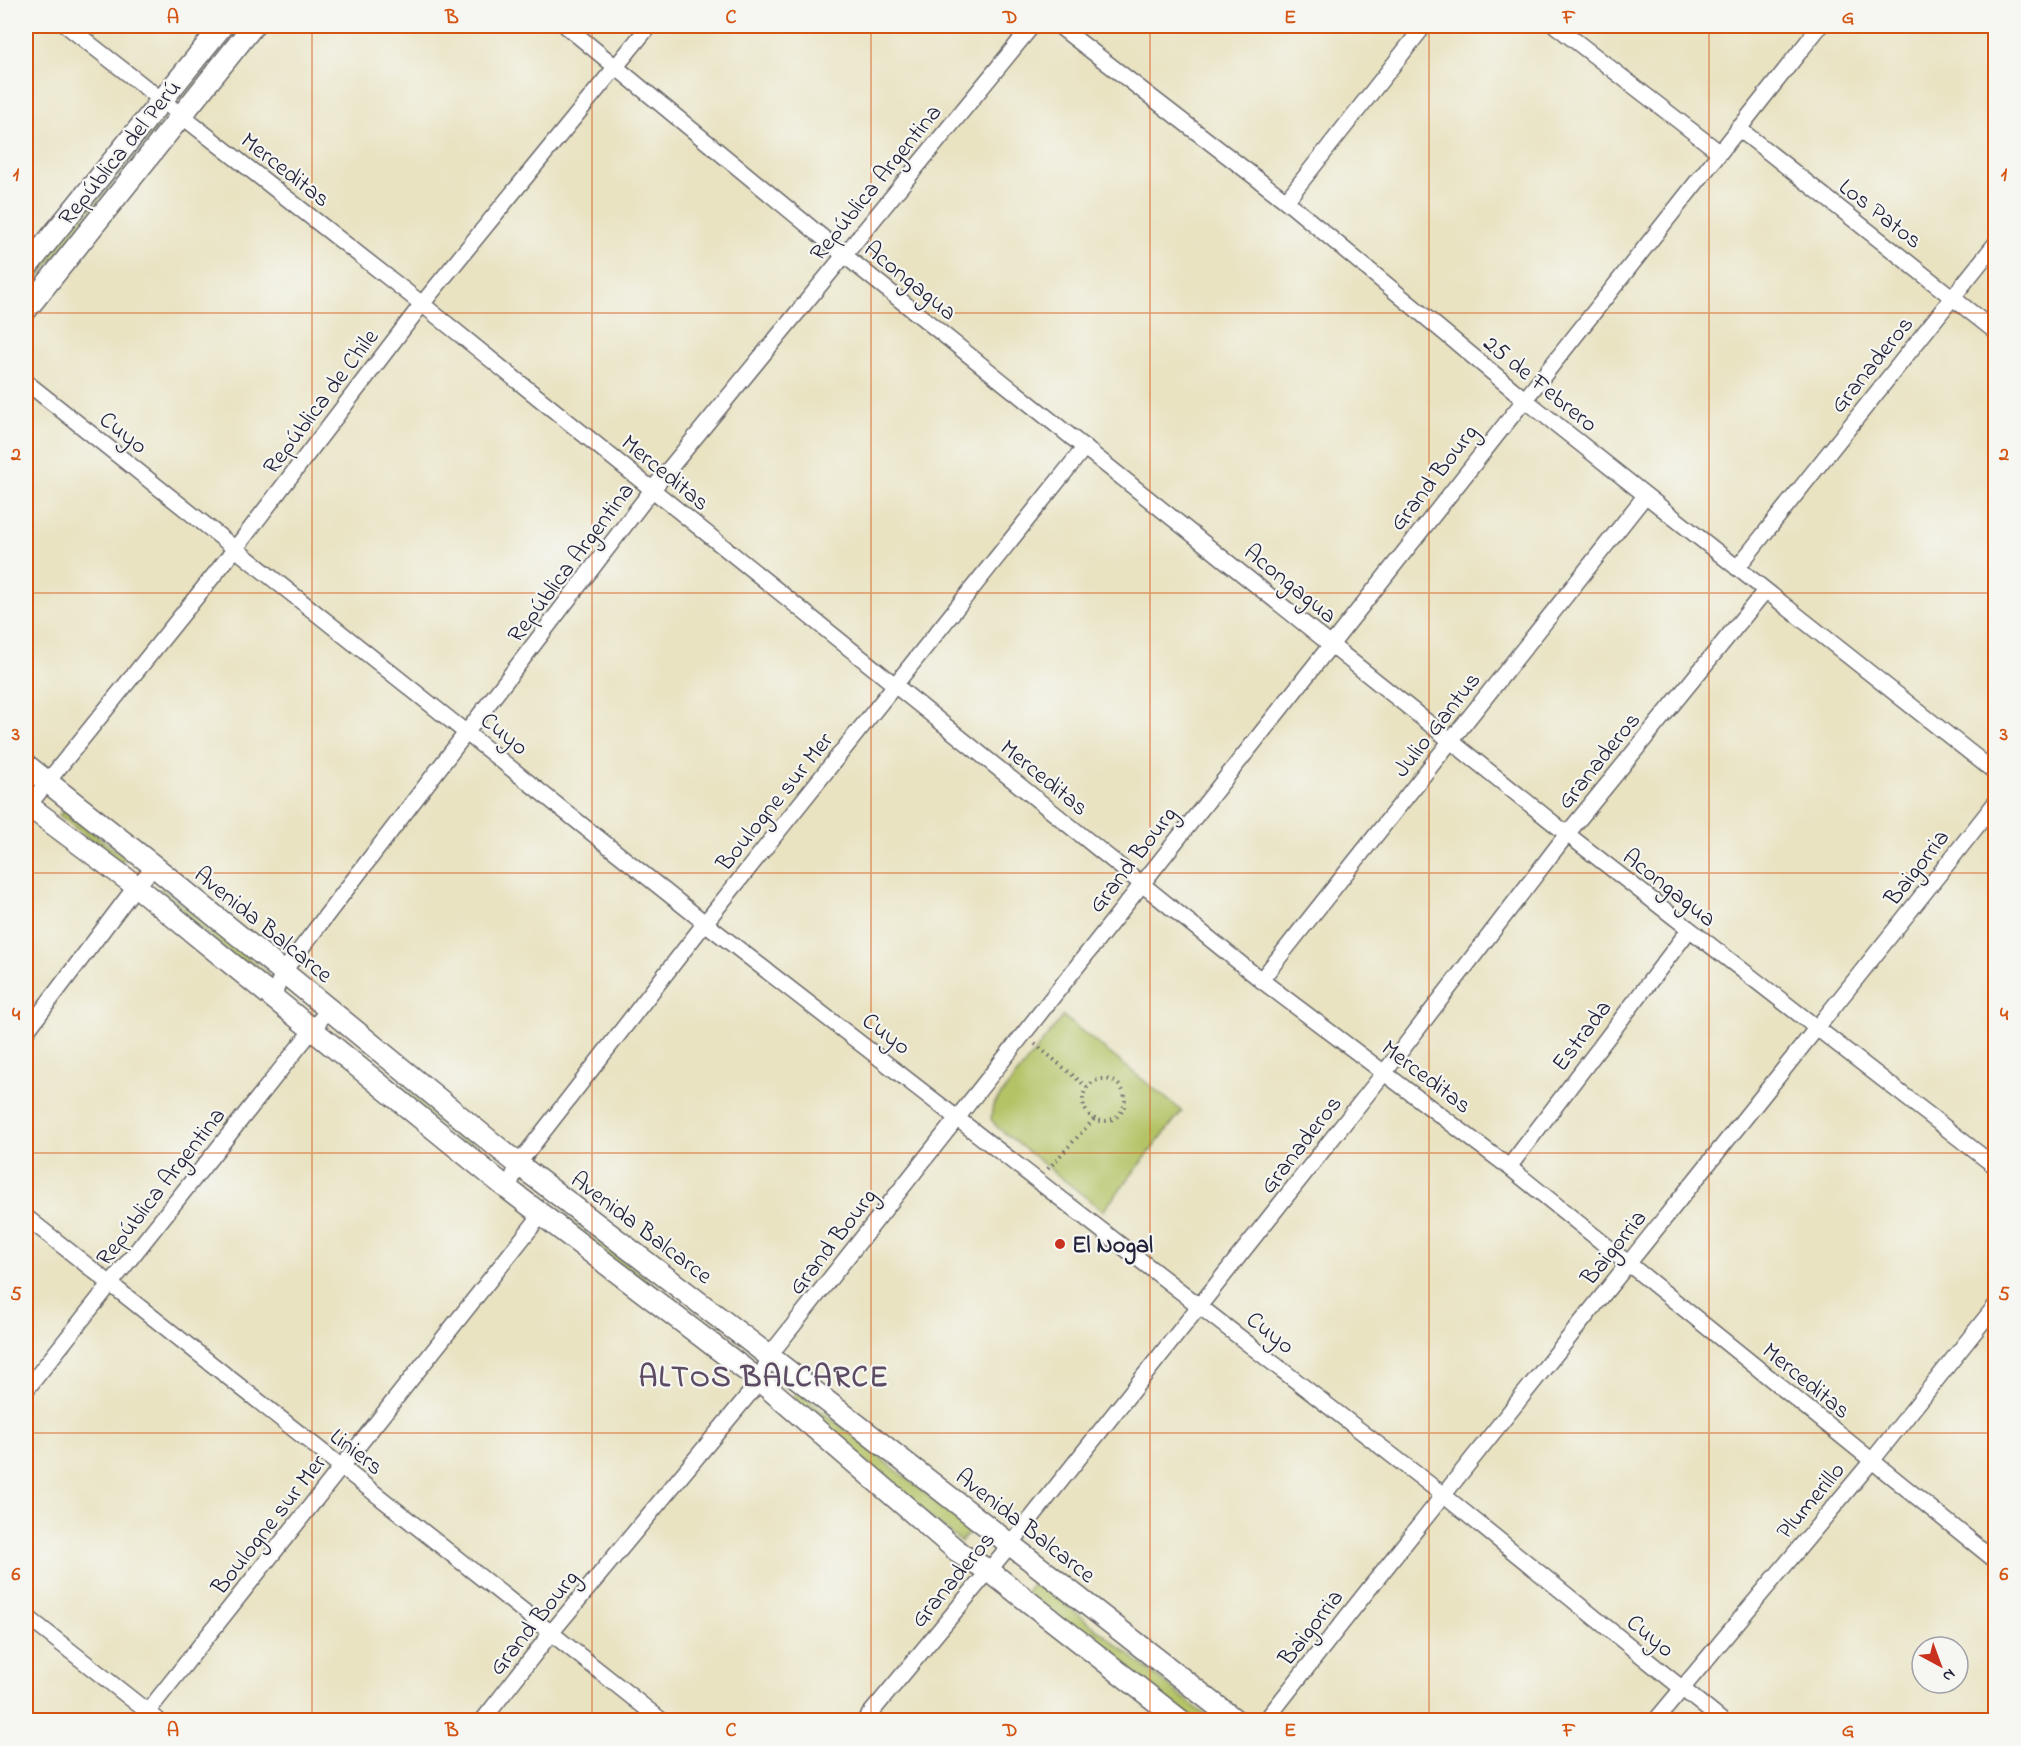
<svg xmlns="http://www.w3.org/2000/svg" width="2021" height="1746" font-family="'Indie Flower',sans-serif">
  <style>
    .green { fill: #b4c366; stroke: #6b7250; stroke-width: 1.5 }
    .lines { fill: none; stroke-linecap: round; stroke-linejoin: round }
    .minor-casing { stroke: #68666a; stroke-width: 18 }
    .secondary-casing { stroke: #68666a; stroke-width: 24 }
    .path { stroke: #68666a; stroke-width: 4; stroke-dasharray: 1.5 4.5; stroke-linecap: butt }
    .minor { stroke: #fff; stroke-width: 15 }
    .secondary { stroke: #fff; stroke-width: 21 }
    .grid { fill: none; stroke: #d45411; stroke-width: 1.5; stroke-opacity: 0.55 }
    .poi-dot { fill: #c8321e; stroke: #f6f6f2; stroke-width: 2 }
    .labels { text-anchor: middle; stroke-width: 4.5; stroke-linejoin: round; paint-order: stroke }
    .street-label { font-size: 24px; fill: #22223b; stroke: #f6f6f2 }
    .poi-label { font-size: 24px; font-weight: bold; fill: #22223b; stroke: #f6f6f2; text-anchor: start }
    .district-label { font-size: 30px; font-weight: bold; letter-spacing: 1.5px; fill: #5d4b64; stroke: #f6f6f2 }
    .neatline { fill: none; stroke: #d45411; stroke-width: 2 }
    .grid-label { font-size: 20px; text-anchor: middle; font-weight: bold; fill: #d45411 }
  </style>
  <rect width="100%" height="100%" fill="#f6f6f2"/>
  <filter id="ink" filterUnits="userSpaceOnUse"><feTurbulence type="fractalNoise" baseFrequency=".0167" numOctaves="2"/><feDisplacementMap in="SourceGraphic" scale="12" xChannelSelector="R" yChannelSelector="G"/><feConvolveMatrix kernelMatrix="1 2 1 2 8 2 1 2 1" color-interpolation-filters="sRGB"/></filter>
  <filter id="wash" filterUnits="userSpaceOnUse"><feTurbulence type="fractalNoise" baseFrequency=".008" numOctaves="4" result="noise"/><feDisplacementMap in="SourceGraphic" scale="24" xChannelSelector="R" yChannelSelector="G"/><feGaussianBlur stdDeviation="1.35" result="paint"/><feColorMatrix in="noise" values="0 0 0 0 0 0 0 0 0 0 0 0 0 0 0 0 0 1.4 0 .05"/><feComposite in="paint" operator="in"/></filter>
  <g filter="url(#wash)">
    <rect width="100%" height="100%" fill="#e9e3c2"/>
    <g class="green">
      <polygon points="152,125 157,129 26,293 26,282"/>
      <polygon points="64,810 125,858 120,863 59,815"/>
      <polygon points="162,888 273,979 268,984 157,894"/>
      <polygon points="1063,1016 1182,1111 1103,1211 997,1127 991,1119 993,1105"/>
      <polygon points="339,1035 499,1165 495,1170 335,1041"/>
      <polygon points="545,1200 736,1349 731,1355 541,1205"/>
      <polygon points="798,1392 971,1530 961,1542 788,1404"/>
      <polygon points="1035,1580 1209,1718 1207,1720 1186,1720 1025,1593"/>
    </g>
  </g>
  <g filter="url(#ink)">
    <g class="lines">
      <defs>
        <g id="minor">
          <polyline points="67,26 422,304 1261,980 1509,1167 1996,1561"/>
          <polyline points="566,26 844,255 1567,834 1996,1167"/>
          <polyline points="1059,26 1286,201 1523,398 1996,773"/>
          <polyline points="1556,26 1719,152"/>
          <polyline points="1738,128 1996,332"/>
          <polyline points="1286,201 1424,26"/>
          <polyline points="26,382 705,923 1442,1494 1721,1720"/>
          <polyline points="1737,568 1996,243"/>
          <polyline points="28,806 235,549 422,304 649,26"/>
          <polyline points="1261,980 1645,496"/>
          <polyline points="273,997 283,972 652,490 1032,26"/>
          <polyline points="26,1032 136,886 155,867"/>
          <polyline points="1509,1167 1689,930"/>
          <polyline points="508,1189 518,1164 705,923 1085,447"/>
          <polyline points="26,1217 661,1720"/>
          <polyline points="26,1390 328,1010"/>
          <polyline points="26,1616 158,1720"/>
          <polyline points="141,1720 541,1215"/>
          <polyline points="483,1720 551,1633 760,1381 769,1356 1820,26"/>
          <polyline points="865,1720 1010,1545 1384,1073 1567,834 1765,591"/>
          <path d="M1266 1720C1506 1412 1754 1110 1996 802"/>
          <polyline points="1656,1720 1871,1462 1996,1305"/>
        </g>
        <g id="secondary">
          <polyline points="26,268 222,26"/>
          <polyline points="26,310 253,26"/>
          <polyline points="26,765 155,867 518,1164 769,1356 1235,1720"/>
          <polyline points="26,804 136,886 508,1189 760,1381 962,1555 988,1570 1180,1720"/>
        </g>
      </defs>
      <use href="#minor" class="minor-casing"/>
      <use href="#secondary" class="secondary-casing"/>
      <g class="path">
        <polyline points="1035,1044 1088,1088"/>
        <circle cx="1104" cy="1100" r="21"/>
        <polyline points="1048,1169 1094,1119"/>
      </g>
      <use href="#minor" class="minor"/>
      <use href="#secondary" class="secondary"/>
    </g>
  </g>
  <path class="grid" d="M312 26V1720M592 26V1720M871 26V1720M1150 26V1720M1429 26V1720M1709 26V1720M26 313H1996M26 593H1996M26 873H1996M26 1153H1996M26 1433H1996"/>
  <circle class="poi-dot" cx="1060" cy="1244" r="6"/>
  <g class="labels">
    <g class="street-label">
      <text transform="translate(119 152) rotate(-51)" y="8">República del Perú</text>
      <text transform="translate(286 169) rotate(38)" y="8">Merceditas</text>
      <text transform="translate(875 182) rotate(-51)" y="8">República Argentina</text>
      <text transform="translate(1881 213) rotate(38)" y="8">Los Patos</text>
      <text transform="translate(911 280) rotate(39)" y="8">Acongagua</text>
      <text transform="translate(1871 364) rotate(-51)" y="8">Granaderos</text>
      <text transform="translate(1541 383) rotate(39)" y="8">25 de Febrero</text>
      <text transform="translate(320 401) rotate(-53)" y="8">República de Chile</text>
      <text transform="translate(124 432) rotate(38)" y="8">Cuyo</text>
      <text transform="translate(666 472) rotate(39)" y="8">Merceditas</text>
      <text transform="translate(1433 477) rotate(-52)" y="8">Grand Bourg</text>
      <text transform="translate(570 562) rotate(-53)" y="8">República Argentina</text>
      <text transform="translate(1291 583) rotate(39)" y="8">Acongagua</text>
      <text transform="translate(1436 724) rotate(-52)" y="8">Julio Gantus</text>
      <text transform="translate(505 733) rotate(39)" y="8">Cuyo</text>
      <text transform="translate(1598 760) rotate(-51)" y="8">Granaderos</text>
      <text transform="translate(1045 777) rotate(39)" y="8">Merceditas</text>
      <text transform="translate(774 801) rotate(-51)" y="8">Boulogne sur Mer</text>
      <text transform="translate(1132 859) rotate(-52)" y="8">Grand Bourg</text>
      <text transform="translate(1916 867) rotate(-52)" y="8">Baigorria</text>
      <text transform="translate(1670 887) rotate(38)" y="8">Acongagua</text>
      <text transform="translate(264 924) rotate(39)" y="8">Avenida Balcarce</text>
      <text transform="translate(887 1033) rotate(37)" y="8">Cuyo</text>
      <text transform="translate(1581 1035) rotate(-53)" y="8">Estrada</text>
      <text transform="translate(1427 1076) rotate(37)" y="8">Merceditas</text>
      <text transform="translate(1300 1144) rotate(-52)" y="8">Granaderos</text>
      <text transform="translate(160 1186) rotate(-52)" y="8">República Argentina</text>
      <text transform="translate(642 1227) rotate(37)" y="8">Avenida Balcarce</text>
      <text transform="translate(832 1241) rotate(-52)" y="8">Grand Bourg</text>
      <text transform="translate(1613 1247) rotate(-51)" y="8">Baigorria</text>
      <text transform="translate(1271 1332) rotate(38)" y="8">Cuyo</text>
      <text transform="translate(1807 1380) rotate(39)" y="8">Merceditas</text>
      <text transform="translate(357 1451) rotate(38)" y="8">Liniers</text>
      <text transform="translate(1810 1500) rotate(-50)" y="8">Plumerillo</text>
      <text transform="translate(268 1524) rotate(-52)" y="8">Boulogne sur Mer</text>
      <text transform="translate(1026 1525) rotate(38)" y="8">Avenida Balcarce</text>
      <text transform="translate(952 1579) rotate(-50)" y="8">Granaderos</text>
      <text transform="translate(533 1622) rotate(-51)" y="8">Grand Bourg</text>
      <text transform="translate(1310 1627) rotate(-52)" y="8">Baigorria</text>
      <text transform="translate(1651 1635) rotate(39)" y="8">Cuyo</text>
    </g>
    <g class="poi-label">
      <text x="1072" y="1252">El Nogal</text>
    </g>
    <g class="district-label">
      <text x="764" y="1386">ALTOS BALCARCE</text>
    </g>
  </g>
  <rect width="2021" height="1746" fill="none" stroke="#f6f6f2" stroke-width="66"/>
  <g transform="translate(1940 1665) rotate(139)"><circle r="28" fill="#f6f6f2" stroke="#a1a1a9" stroke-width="1.5"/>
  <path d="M0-4.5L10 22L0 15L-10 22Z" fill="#c8321e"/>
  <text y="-9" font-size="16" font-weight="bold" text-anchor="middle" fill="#22223b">N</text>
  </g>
  <rect x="33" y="33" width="1955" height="1680" class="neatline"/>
  <g class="grid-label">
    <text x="173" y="23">A</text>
    <text x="452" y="23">B</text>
    <text x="731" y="23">C</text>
    <text x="1010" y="23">D</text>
    <text x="1290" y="23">E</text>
    <text x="1569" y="23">F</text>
    <text x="1848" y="23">G</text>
    <text x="16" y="180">1</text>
    <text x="2004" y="180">1</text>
    <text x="16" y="460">2</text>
    <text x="2004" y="460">2</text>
    <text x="16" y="740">3</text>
    <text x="2004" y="740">3</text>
    <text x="16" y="1020">4</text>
    <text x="2004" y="1020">4</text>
    <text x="16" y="1300">5</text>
    <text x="2004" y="1300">5</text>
    <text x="16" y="1580">6</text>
    <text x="2004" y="1580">6</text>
    <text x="173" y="1736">A</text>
    <text x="452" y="1736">B</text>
    <text x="731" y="1736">C</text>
    <text x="1010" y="1736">D</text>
    <text x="1290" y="1736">E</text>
    <text x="1569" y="1736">F</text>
    <text x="1848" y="1736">G</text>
  </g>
</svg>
